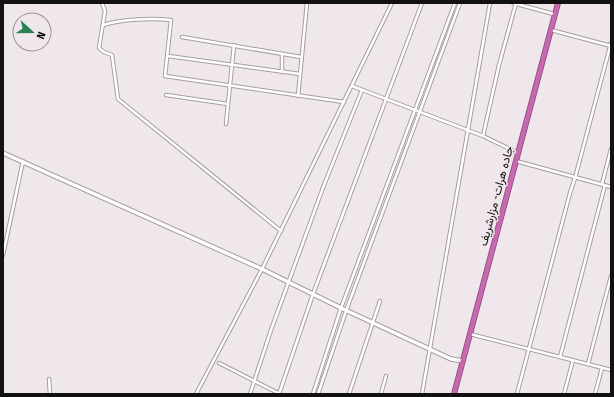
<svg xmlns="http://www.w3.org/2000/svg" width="614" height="397" font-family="'Fira Sans Condensed',Vazirmatn,sans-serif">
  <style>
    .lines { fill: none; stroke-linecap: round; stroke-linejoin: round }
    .street-casing { stroke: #a69da3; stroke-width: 4.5 }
    .secondary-casing { stroke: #a69da3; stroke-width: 5.5 }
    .highway-casing { stroke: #894979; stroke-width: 6 }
    .street { stroke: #fff; stroke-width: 2.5 }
    .secondary { stroke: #fff; stroke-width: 3.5 }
    .highway { stroke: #c868b0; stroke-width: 4.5 }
    .labels { text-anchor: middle; stroke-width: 3; stroke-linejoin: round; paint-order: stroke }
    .street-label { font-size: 12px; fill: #131012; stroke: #f0e7ed }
  </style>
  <rect width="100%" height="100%" fill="#f0e7ed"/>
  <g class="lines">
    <defs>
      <g id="street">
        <polyline points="102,3 105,11 99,48 104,52 112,55 118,99 281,231"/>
        <polyline points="513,3 554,14"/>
        <path d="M103 25C123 19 150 18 171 20L165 76 344 102"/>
        <polyline points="551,30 611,46"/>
        <polyline points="182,37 301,57"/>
        <polyline points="168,56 300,74"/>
        <polyline points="282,72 282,54"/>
        <polyline points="352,86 483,136 518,153"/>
        <polyline points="166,95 228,104"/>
        <polyline points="298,96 307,3"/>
        <polyline points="226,124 234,45"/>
        <polyline points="483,136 499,65 516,3"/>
        <polyline points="516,161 611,187"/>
        <polyline points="602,184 611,149"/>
        <polyline points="3,255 23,161"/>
        <polyline points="470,334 611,370"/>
        <polyline points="560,357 605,185"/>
        <polyline points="219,363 280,394"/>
        <polyline points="588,364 611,276"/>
        <polyline points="49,379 50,394"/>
        <polyline points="196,394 262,269 392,3"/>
        <polyline points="250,394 271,330 324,185 362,90"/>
        <polyline points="279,394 313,294 422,3"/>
        <polyline points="313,394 341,308 455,3"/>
        <polyline points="318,394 346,311 460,3"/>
        <polyline points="349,394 380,301"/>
        <polyline points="381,394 386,376"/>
        <polyline points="422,394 490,3"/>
        <polyline points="517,394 570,193 575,178 611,43"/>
        <polyline points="564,394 573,360"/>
        <polyline points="595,394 602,368"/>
      </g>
      <polyline id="secondary" points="3,153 262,269 341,308 451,359 463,361"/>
      <polyline id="highway" points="454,394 558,3"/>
    </defs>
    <use href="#street" class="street-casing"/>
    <use href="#secondary" class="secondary-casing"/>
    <use href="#highway" class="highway-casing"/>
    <use href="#street" class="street"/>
    <use href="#secondary" class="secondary"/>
    <use href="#highway" class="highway"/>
  </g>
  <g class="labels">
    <g class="street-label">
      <text transform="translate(496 196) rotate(-75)" y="4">جاده هرات- مزارشریف</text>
    </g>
  </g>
  <rect width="614" height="397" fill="none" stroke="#131012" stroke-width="8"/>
  <g transform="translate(32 32) rotate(111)"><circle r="19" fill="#f0e7ed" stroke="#989195"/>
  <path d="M0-3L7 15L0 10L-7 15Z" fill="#298054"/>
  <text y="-6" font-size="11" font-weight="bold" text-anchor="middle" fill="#131012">N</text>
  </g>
</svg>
